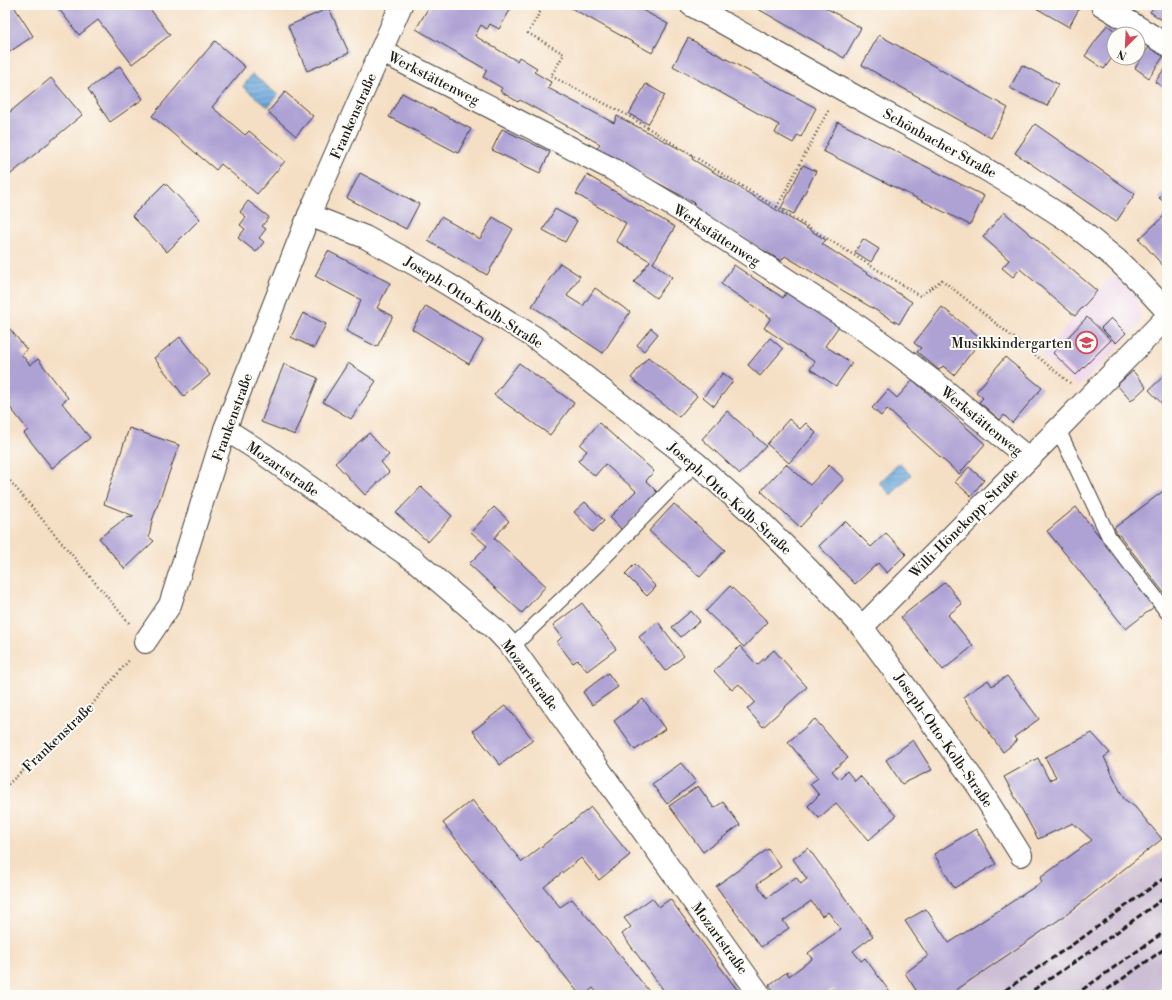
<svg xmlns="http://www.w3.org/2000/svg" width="1172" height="1000" font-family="'Libre Bodoni',serif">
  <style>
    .built { fill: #edd0e9 }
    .railway { fill: #ccbed4 }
    .water { fill: url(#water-rules); stroke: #44627c }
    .building { fill: #aea1d4 }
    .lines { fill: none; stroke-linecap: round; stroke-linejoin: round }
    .lane-casing { stroke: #3d3935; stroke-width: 16 }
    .street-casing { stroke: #3d3935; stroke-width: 24 }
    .path { stroke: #3d3935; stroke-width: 2.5; stroke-dasharray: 1 3; stroke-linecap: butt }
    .lane { stroke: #fff; stroke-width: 14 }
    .street { stroke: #fff; stroke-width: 22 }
    .rail { stroke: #1c1c1c; stroke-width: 3; stroke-dasharray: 6 3; stroke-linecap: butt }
    .labels { text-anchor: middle; stroke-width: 4; stroke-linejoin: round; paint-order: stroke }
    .street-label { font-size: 14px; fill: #1c1c1c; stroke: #fdfcf7 }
    .poi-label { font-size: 14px; fill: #1c1c1c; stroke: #fdfcf7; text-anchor: end }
  </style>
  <defs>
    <pattern id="water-rules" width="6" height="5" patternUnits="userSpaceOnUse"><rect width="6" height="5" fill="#6ba8dc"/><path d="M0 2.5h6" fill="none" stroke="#5788b2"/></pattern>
  </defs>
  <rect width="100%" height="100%" fill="#fdfcf7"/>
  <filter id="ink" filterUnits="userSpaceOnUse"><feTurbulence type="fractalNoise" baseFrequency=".025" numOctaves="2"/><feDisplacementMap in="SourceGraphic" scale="8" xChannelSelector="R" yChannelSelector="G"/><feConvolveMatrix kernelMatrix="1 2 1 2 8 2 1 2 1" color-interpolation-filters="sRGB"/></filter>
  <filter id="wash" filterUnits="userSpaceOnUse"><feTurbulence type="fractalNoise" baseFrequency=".012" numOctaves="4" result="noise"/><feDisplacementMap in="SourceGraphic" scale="16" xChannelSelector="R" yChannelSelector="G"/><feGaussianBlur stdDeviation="0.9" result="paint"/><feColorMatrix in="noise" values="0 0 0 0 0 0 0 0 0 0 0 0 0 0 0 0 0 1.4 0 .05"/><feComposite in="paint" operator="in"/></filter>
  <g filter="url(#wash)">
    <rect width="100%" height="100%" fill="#f5dfc4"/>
    <polygon class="built" points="1112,275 1135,294 1138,300 1141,313 1140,322 1135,330 1079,387 1041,356"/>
    <polygon class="railway" points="1167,848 1167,984 1151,995 951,995"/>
    <g class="water">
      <polygon points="252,74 278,95 268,107 243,87"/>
      <polygon points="899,463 911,475 891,495 879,483"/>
    </g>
    <g id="blocks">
      <g class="building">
        <polygon points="7,5 13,5 33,36 5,55 5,6"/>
        <polygon points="56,5 147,5 170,35 132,64 98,20 79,35"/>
        <polygon points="430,5 513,5 499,29 490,24 487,29 481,25 475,36 517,61 519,57 537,68 534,72 551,82 548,88 614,123 617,116 693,156 692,159 826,240 822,244 912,302 899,324 785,256 781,261 691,207 695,203 596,150 600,144 520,100 518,102 500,91 502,88 483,77 487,70 416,29"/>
        <polygon points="566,5 633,5 668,24 652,53"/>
        <polygon points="751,5 821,5 861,28 844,58"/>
        <polygon points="1035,5 1081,5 1069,27 1036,8 1038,6"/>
        <polygon points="1155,5 1167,5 1167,23 1150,12"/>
        <polygon points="329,8 349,53 307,71 288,26"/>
        <polygon points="1107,25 1119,34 1114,34 1114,55 1104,69 1085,56"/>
        <polygon points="879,35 1008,108 991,138 862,65"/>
        <polygon points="688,38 816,108 801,137 798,135 793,143 775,133 779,125 673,66"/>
        <polygon points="215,41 245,67 212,107 245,135 249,131 285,161 257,194 221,164 216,170 152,116"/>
        <polygon points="1151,44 1165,54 1149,78 1135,68"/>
        <polygon points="1022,65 1058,84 1047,106 1010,88"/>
        <polygon points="1167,65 1167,90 1155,82"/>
        <polygon points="120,66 143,99 110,122 88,89"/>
        <polygon points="51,78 82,115 5,179 5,116"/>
        <polygon points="646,84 665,95 648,124 629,114"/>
        <polygon points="285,92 313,116 296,136 268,112"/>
        <polygon points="402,93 471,129 458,153 389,117"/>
        <polygon points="838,122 984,196 970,225 823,151"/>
        <polygon points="1035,124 1135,194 1116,222 1015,153"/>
        <polygon points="502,129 550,152 540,173 492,150"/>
        <polygon points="803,165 816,171 794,214 781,208"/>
        <polygon points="360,173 419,204 406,229 347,198"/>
        <polygon points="587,175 675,227 653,263 672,277 656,298 634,282 650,261 616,241 626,223 576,194"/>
        <polygon points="165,183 200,219 167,252 132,216"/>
        <polygon points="1167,189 1167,204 1159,198"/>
        <polygon points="248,201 269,217 262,226 266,229 259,238 264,242 256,252 238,238 245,229 240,225 246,217 240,212"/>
        <polygon points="555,209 577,221 565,242 543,230"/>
        <polygon points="1004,212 1097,291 1075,316 1020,269 1013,277 1002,268 1009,260 983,237"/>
        <polygon points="1165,215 1167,217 1167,270 1139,239"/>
        <polygon points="441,217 480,239 493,217 513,229 487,275 428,241"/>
        <polygon points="863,239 879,249 871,262 855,252"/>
        <polygon points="328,251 390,283 377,308 393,316 377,347 346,331 361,300 315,276"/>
        <polygon points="560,263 580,276 567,296 583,306 595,288 630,312 603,353 532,306"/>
        <polygon points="734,265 783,298 787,291 839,326 825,346 852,363 836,386 810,369 815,362 764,328 771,318 721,284"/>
        <polygon points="426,306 483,340 469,364 412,329"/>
        <polygon points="942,307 982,339 954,375 943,366 939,370 917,352 921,348 914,343"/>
        <polygon points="303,313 326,324 314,348 291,337"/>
        <polygon points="1087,317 1111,340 1076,375 1053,353"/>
        <polygon points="1111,318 1126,333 1116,343 1101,328"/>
        <polygon points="5,323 27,350 21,354 30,365 38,359 68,398 62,403 90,438 52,468 24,433 28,430 5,401"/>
        <polygon points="651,328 658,334 644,351 637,345"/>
        <polygon points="180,337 210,375 184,396 154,358"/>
        <polygon points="770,338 783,349 760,376 748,365"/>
        <polygon points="648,357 697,396 679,417 631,378"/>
        <polygon points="1005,357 1042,388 1012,423 1004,415 1000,420 979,402 983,398 976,392"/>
        <polygon points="348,363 376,381 351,419 323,402"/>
        <polygon points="519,363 574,403 550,435 494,395"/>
        <polygon points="284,364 318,378 295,435 261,422"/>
        <polygon points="1133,371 1146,387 1131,401 1117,385"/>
        <polygon points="723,373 733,381 714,406 703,397"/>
        <polygon points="1167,373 1167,409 1149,390"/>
        <polygon points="913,380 985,444 959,474 887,409 881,416 872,408 888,390 897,398"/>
        <polygon points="727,411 766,446 740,474 702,439"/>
        <polygon points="789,419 800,429 806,423 816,433 789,463 767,444"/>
        <polygon points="599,423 654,471 646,481 658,493 622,530 610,517 636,491 605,464 595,476 578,461 587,451 580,445"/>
        <polygon points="129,428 179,445 152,521 149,537 154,541 125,569 99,538 127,517 134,516 104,504"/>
        <polygon points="369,433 389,455 381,462 389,472 365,495 335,463"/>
        <polygon points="786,464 810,485 829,465 844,479 800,527 761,491"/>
        <polygon points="969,467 984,480 971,496 955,482"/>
        <polygon points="421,487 452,516 428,542 396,513"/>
        <polygon points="1166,489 1167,490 1167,597 1114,528"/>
        <polygon points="585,502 604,521 593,532 574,512"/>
        <polygon points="674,504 725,550 700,577 649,531"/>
        <polygon points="494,507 509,521 494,538 546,586 522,613 469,564 487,546 471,532"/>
        <polygon points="1076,507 1155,606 1126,629 1047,531"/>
        <polygon points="845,521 871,547 886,533 906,554 887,573 878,563 855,584 819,546"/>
        <polygon points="635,564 656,587 647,596 625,574"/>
        <polygon points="945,582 962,604 948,615 973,646 943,670 901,617"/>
        <polygon points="730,586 768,622 744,647 706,611"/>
        <polygon points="582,603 616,649 587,671 578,660 573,663 557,642 562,637 553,625"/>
        <polygon points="691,611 700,621 681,637 672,627"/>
        <polygon points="658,622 684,656 665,671 639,637"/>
        <polygon points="740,646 757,665 774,650 807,687 763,727 747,709 755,702 739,684 732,690 714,671"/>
        <polygon points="608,673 618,687 592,705 583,692"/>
        <polygon points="1007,676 1039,719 1014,737 1017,741 1003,752 963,697 988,680 992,686"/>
        <polygon points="643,699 665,729 635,750 614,721"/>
        <polygon points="506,705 533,740 500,765 473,731"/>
        <polygon points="815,719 848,758 832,771 839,779 847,771 855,781 860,776 896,816 869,840 836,803 819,818 808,806 819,795 810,784 818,778 788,742"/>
        <polygon points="1092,733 1110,753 1104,757 1124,799 1135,807 1162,839 1066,915 949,995 919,995 905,973 928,956 905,921 926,909 949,943 1042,882 1040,878 1092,840 1073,823 1038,839 1004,777 1038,758 1049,780 1056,777 1045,757"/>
        <polygon points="913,740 932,770 902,784 886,760"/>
        <polygon points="681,763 696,782 667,804 652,784"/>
        <polygon points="698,786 714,808 723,802 740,825 703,852 669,806"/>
        <polygon points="472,800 522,862 591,807 630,855 599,880 581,858 544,887 560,907 572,899 624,960 652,995 599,995 593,988 585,995 580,995 443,823"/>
        <polygon points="976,829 996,864 954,888 934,854"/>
        <polygon points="808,848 873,936 853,951 861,961 865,958 892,995 838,995 833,989 824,995 776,995 769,985 787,972 789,976 812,959 808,953 841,929 828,912 822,916 811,901 783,921 789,928 761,947 716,886 768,849 781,867 757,884 767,898 796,877 801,884 807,879 793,859"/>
        <polygon points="652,898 659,907 670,899 741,995 667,995 622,934 631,927 624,918"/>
      </g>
    </g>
  </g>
  <g filter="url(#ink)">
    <use href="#blocks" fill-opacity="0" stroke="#3d3935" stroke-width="1"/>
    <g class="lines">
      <defs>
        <g id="lane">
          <polyline points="1058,429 1109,537 1167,612"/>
          <polyline points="512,647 599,563 696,463"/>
        </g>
        <g id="street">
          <polyline points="691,5 840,88 957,152 1032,197 1069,221 1116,259 1139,281 1167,311"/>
          <polyline points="1102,5 1167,45"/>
          <polyline points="381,51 612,169 680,210 858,326 896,353 937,384 1028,458"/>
          <polyline points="309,215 365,237 418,266 534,337 696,463 754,515 808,569 862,627 978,786 1021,855"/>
          <polyline points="225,429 264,454 314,490 414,560 497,631 512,647 760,995"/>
          <polyline points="862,627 1058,429 1167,317"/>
          <polyline points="145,642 170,605 225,429 309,215 401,5"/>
        </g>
      </defs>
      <use href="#lane" class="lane-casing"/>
      <use href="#street" class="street-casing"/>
      <g class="path">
        <polyline points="544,5 528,33 564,54 551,76 627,115 920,296 942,280 1070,383"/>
        <polyline points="777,207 829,109"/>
        <polyline points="5,475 129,623"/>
        <polyline points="5,787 79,720 130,659"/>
      </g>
      <use href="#lane" class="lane"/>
      <use href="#street" class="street"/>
      <g class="rail">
        <polyline points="998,995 1082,938 1167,876"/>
        <polyline points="1026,995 1092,950 1167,896"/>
        <polyline points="1075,995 1167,930"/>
        <polyline points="1100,995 1167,947"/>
      </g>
    </g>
  </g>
  <defs>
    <symbol id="school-ring" viewBox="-11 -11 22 22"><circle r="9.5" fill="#fdfcf7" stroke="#d1495b" stroke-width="1.5"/><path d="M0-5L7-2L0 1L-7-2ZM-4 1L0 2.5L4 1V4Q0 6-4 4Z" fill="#d1495b"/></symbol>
  </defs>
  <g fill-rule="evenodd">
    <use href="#school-ring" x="1074" y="330" width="25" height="25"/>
  </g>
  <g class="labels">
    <g class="street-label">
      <text transform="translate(434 78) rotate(27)" y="5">Werkstättenweg</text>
      <text transform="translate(353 116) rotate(-66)" y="5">Frankenstraße</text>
      <text transform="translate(940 143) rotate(29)" y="5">Schönbacher Straße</text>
      <text transform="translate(717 235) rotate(33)" y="5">Werkstättenweg</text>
      <text transform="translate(474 302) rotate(32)" y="5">Joseph-Otto-Kolb-Straße</text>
      <text transform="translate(232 417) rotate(-70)" y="5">Frankenstraße</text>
      <text transform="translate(982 421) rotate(39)" y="5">Werkstättenweg</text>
      <text transform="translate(283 469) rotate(35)" y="5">Mozartstraße</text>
      <text transform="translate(730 498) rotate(42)" y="5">Joseph-Otto-Kolb-Straße</text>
      <text transform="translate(964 523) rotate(-45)" y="5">Willi-Hönekopp-Straße</text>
      <text transform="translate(530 675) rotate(53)" y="5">Mozartstraße</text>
      <text transform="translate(58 737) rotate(-44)" y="5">Frankenstraße</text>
      <text transform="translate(944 740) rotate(55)" y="5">Joseph-Otto-Kolb-Straße</text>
      <text transform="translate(720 938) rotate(54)" y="5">Mozartstraße</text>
    </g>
    <g class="poi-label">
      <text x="1072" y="348">Musikkindergarten</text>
    </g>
  </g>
  <rect width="1172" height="1000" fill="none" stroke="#fdfcf7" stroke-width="20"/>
  <g transform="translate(1126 46) rotate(204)"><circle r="19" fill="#fdfcf7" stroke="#a3a29f"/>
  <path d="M0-3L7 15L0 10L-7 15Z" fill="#d1495b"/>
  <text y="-6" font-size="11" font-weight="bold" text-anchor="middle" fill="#1c1c1c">N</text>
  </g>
</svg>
